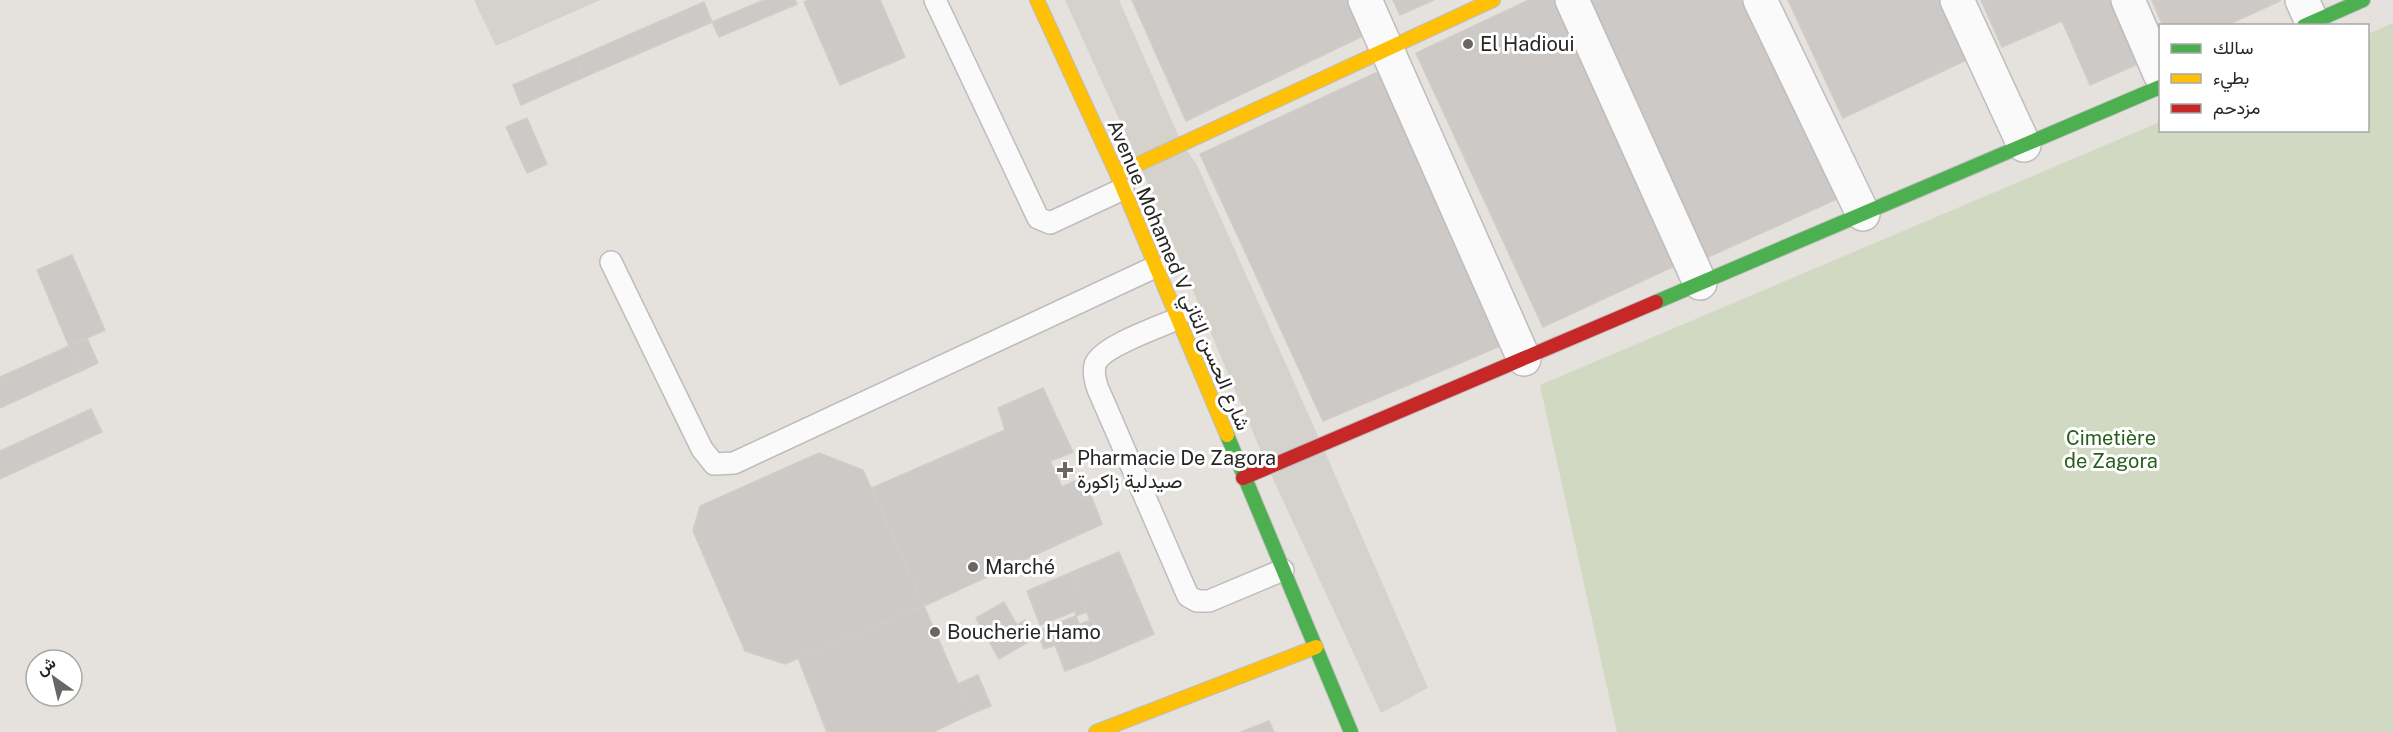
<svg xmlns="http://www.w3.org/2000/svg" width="2393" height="732" font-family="'Public Sans',Vazirmatn,sans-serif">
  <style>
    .cemetery { fill: #d1d9c3 }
    .plaza { fill: #d5d1cb }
    .building { fill: #ccc9c6; stroke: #d0cdc8; stroke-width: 1.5 }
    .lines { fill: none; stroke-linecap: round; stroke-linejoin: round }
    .lane-casing { stroke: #bebdbe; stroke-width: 24 }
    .street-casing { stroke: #bebdbe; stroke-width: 36 }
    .fast-casing { stroke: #bebdbe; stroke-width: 16 }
    .slow-casing { stroke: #bebdbe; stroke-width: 16 }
    .jam-casing { stroke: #bebdbe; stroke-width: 16 }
    .lane { stroke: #fbfafa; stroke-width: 21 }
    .street { stroke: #fbfafa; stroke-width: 33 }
    .fast { stroke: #4caf50; stroke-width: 14 }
    .slow { stroke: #ffc107; stroke-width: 14 }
    .jam { stroke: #c62828; stroke-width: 14 }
    .poi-dot { fill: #696766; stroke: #fff; stroke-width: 2 }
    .labels { text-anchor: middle; stroke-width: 6; stroke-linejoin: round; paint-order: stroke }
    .poi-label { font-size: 20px; fill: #262626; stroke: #fff; text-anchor: start }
    .street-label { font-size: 20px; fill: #262626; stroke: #fff }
    .park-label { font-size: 20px; fill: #27601a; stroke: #fff }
  </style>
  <rect width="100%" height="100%" fill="#e5e1dc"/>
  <polygon class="cemetery" points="2393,23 2393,732 1617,732 1540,385 2160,122 2160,130 2368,130 2368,34"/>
  <g class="plaza">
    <polygon points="474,0 600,0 496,46"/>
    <polygon points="1065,0 1119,0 1182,144 1196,163 1322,445 1428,688 1381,713 1268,468 1139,163"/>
  </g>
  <g class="building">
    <polygon points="764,0 795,0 797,4 719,37 712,22"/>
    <polygon points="808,0 880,0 905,57 840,85 804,2"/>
    <polygon points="1132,0 1347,0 1363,36 1186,121"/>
    <polygon points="1393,0 1434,0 1400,15"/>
    <polygon points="1529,0 1553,0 1677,265 1543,327 1416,53"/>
    <polygon points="1587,0 1746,0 1837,199 1704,259"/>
    <polygon points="1788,0 1941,0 1969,59 1843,118"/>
    <polygon points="1981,0 2113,0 2140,63 2090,85 2062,21 2002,47"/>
    <polygon points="2152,0 2280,0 2280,1 2225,26 2163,26"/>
    <polygon points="704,2 712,22 584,77 576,58"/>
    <polygon points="576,58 584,77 521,105 513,85"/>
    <polygon points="1380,71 1505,344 1323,421 1200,154"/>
    <polygon points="527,118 547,164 527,173 506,127"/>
    <polygon points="72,255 105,330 69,346 37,270"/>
    <polygon points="87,338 98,363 81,371 69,346"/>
    <polygon points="69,346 81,371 0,408 0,377"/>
    <polygon points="1043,388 1073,452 1050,461 1062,487 1084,477 1102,524 924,606 872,488 1005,430 998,408"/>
    <polygon points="91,409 102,432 0,479 0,451"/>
    <polygon points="819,453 863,470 924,606 785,664 745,651 693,531 700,506"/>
    <polygon points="1119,552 1154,634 1094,660 1079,625 1090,620 1070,573"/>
    <polygon points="1070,573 1087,612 1076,616 1075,611 1040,625 1027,591"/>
    <polygon points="1004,602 1017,625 1025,620 1035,638 999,659 976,618"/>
    <polygon points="924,606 971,714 933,732 827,732 798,658"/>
    <polygon points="1076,616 1094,660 1065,671 1055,645 1044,649 1037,631"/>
    <polygon points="978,675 991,706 971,714 958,684"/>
    <polygon points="1269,721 1274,732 1241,732"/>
  </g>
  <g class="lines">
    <defs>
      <g id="lane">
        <polyline points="935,0 1038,218 1050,223 1123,189"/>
        <polyline points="611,262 702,449 714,464 734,463 1155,267"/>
        <path d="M1177 319C1159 327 1100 347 1095 365 1093 374 1095 381 1098 389L1188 596 1197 601H1209L1283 570"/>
      </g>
      <g id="street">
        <polyline points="1365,0 1524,359"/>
        <polyline points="1572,0 1700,283"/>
        <polyline points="1760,0 1863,214"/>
        <polyline points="1957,0 2024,145"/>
        <polyline points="2128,0 2160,74"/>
        <polyline points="2302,0 2312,22"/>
      </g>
      <g id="fast">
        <polyline points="2304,26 2363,0"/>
        <polyline points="1656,302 2160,87"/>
        <polyline points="1227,435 1351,732"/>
      </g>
      <g id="slow">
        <polyline points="1037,0 1117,174 1227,435"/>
        <polyline points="1117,174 1493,0"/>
        <polyline points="1096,732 1316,647"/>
      </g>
      <polyline id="jam" points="1243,478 1656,302"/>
    </defs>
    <use href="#lane" class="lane-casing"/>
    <use href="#street" class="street-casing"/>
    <use href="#fast" class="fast-casing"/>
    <use href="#slow" class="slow-casing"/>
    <use href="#jam" class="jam-casing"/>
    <use href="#lane" class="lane"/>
    <use href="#street" class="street"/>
    <use href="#fast" class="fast"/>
    <use href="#slow" class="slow"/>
    <use href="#jam" class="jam"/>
  </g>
  <g class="poi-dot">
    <circle cx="1468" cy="44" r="6"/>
    <path d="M1062 461h6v6h6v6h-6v6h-6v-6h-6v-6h6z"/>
    <circle cx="973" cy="567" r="6"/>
    <circle cx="935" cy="632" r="6"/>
  </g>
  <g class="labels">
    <g class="poi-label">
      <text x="1480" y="51">El Hadioui</text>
      <text x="1077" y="465">Pharmacie De Zagora<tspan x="1077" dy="23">صيدلية زاكورة</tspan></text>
      <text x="985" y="574">Marché</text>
      <text x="947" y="639">Boucherie Hamo</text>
    </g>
    <g class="street-label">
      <text transform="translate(1179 275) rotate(67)" y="7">Avenue Mohamed V شارع الحسن الثاني</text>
    </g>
    <g class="park-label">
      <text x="2111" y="445">Cimetière<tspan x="2111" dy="23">de Zagora</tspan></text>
    </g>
  </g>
  <rect x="2159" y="24" width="210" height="108" fill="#ffffff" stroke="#a8a8a8" stroke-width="1.5"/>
  <rect x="2171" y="44" width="30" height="9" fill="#4caf50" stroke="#a8a8a8" stroke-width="1.5"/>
  <text x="2213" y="54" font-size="18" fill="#262626">سالك</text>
  <rect x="2171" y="74" width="30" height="9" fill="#ffc107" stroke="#a8a8a8" stroke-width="1.5"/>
  <text x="2213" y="84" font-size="18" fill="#262626">بطيء</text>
  <rect x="2171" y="104" width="30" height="9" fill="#c62828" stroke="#a8a8a8" stroke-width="1.5"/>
  <text x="2213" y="114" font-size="18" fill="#262626">مزدحم</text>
  <g transform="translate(54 678) rotate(326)"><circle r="28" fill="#ffffff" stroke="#a8a8a8" stroke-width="1.5"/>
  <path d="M0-4.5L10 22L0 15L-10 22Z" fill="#696766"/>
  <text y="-9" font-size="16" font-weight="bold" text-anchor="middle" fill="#262626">ش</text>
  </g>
</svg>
